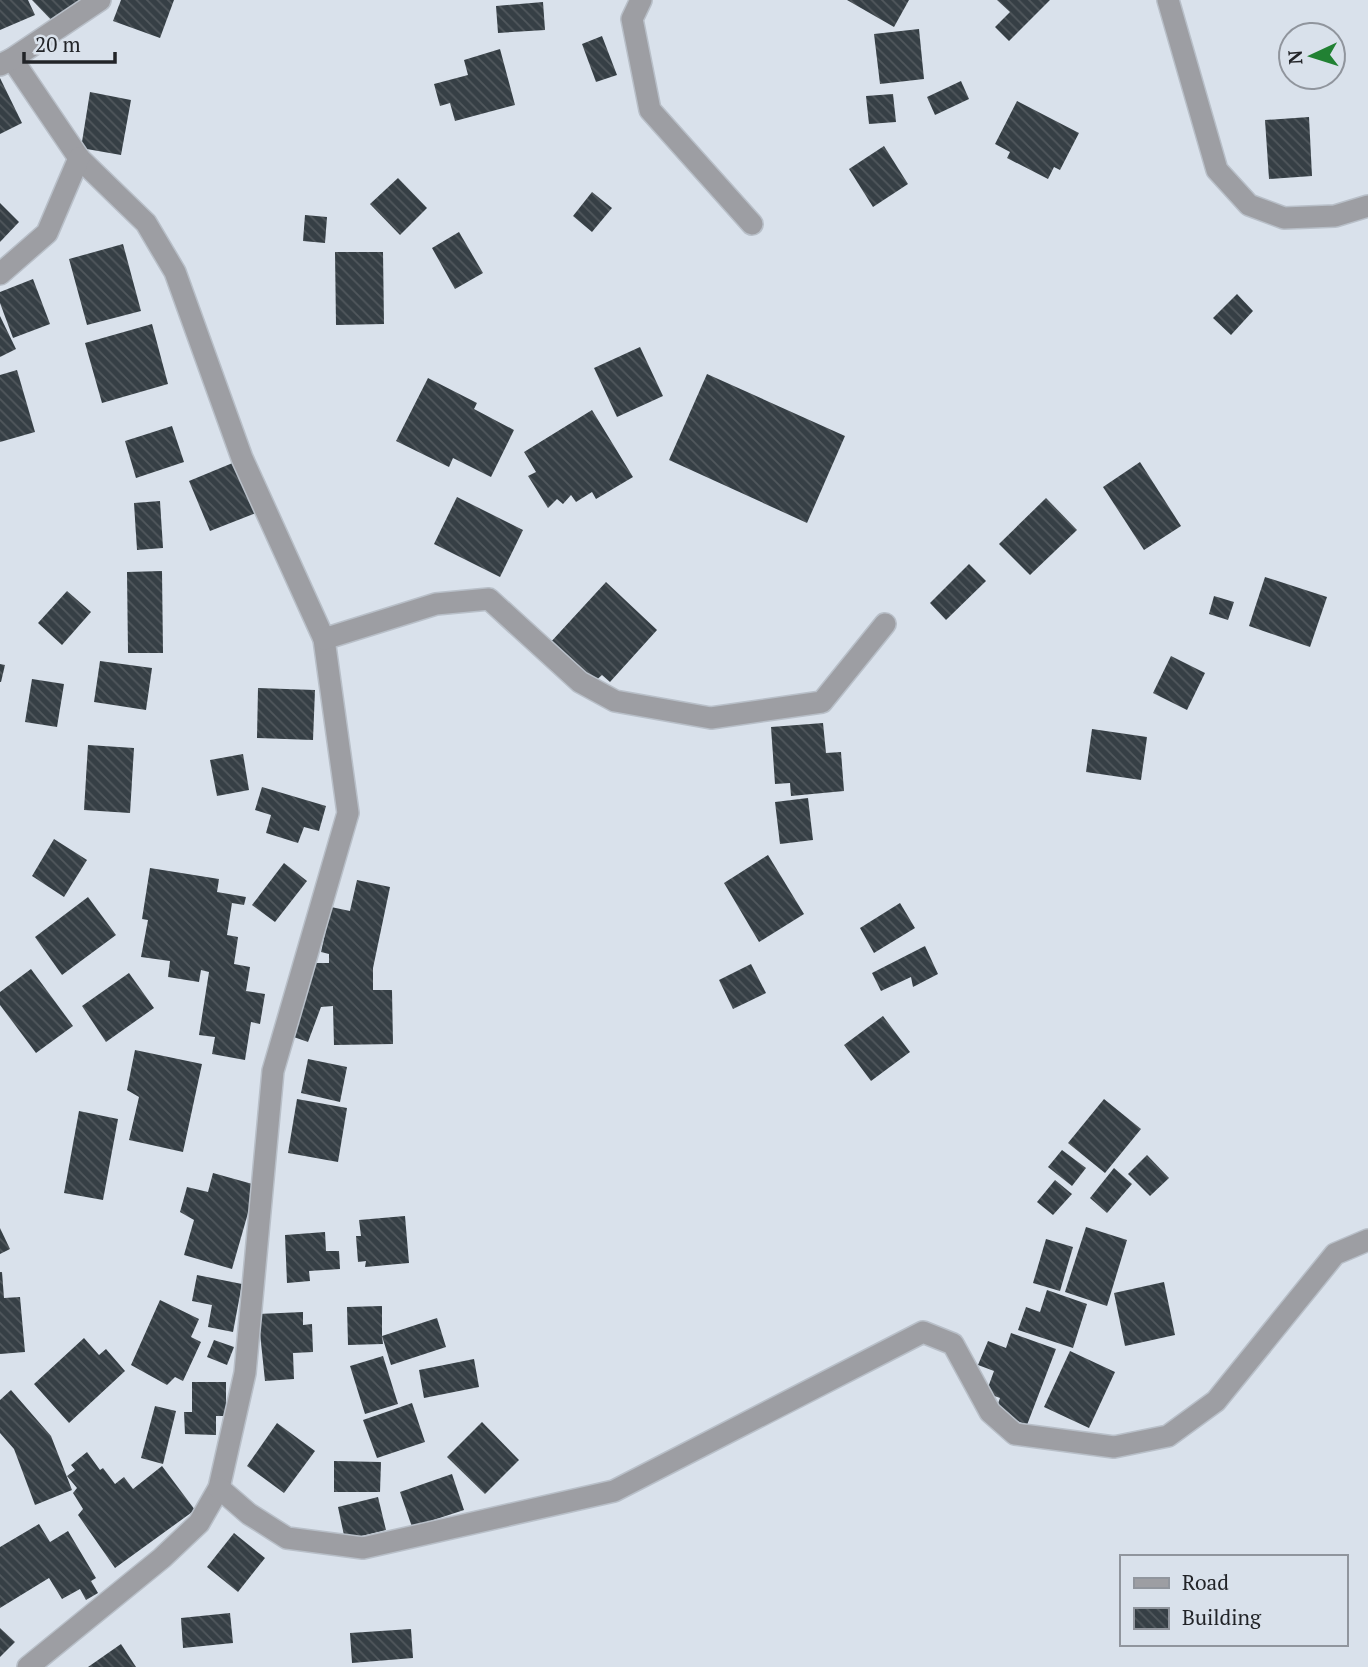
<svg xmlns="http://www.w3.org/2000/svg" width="1368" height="1667" font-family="'PT Serif',serif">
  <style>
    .building { fill: url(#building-back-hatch) }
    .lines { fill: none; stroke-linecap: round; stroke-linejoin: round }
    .minor-casing { stroke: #b8bfc8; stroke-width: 24 }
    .minor { stroke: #9d9ea3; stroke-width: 21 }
  </style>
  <defs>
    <pattern id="building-back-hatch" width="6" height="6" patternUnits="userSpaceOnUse" patternTransform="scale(1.75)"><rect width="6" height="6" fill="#363f45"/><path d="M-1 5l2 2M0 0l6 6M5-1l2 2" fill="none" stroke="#51585d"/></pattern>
  </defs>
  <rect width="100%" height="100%" fill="#d9e1eb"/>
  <g class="building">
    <polygon points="0,0 28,0 35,15 0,30"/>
    <polygon points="32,0 88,0 59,28"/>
    <polygon points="121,0 174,0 160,38 113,21"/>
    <polygon points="847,0 909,0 894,27"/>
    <polygon points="997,0 1050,0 1009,41 995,27 1010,12"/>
    <polygon points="543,2 545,30 498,33 496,6"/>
    <polygon points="919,29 924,79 880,84 874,34"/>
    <polygon points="602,36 617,75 596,82 582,44"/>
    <polygon points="500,49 515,105 455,121 450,103 440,106 434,84 468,75 464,60"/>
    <polygon points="0,78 22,123 0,134"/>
    <polygon points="961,81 969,99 935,115 927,97"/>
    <polygon points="90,92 131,100 121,155 81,148"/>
    <polygon points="893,94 896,122 869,124 866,96"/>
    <polygon points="1017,101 1079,133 1060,170 1054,167 1048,179 1007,158 1010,152 995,144"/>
    <polygon points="1309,117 1312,176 1269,179 1265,120"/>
    <polygon points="884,146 908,184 873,207 849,169"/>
    <polygon points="398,178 427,208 400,235 370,204"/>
    <polygon points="592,192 612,208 592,232 573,216"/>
    <polygon points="0,203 19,222 0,242"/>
    <polygon points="305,215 327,217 325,243 303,241"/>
    <polygon points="459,232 483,273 455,289 432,248"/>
    <polygon points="123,244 141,311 87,325 69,259"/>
    <polygon points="335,252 383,252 384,324 336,325"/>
    <polygon points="33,279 50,324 13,338 0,303 0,292"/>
    <polygon points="1237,294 1253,311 1231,335 1213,318"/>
    <polygon points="0,316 16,349 0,357"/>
    <polygon points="152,324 168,384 102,403 85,343"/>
    <polygon points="640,347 663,396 617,417 594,368"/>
    <polygon points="17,370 35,432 0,442 0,375"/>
    <polygon points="707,374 845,436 807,523 669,460"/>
    <polygon points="428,378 477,403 474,409 514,430 491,477 453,458 449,467 396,441"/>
    <polygon points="592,410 633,477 596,499 592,492 576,502 571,495 563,504 557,499 548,508 528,476 536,472 524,452"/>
    <polygon points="172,426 184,462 136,478 125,441"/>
    <polygon points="235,462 256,513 210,531 189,481"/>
    <polygon points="1140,462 1181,526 1144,550 1103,487"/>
    <polygon points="457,497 523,530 500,577 434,544"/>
    <polygon points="1046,498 1077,530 1030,575 999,544"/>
    <polygon points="160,501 163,548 137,550 134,503"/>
    <polygon points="969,564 986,581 946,620 930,603"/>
    <polygon points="162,571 163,653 128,653 127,572"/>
    <polygon points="1265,577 1327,597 1310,647 1249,626"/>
    <polygon points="606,582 657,630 610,682 602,675 592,684 549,644"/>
    <polygon points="67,591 91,612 62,645 38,623"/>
    <polygon points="1214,596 1234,602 1228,620 1209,614"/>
    <polygon points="1171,656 1205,673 1187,710 1153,693"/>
    <polygon points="100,661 152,668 146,710 94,702"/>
    <polygon points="0,664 5,665 1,682 0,682"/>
    <polygon points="32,679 64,684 57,727 25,722"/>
    <polygon points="258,688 315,690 313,740 257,738"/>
    <polygon points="823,723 826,753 841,752 844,791 791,796 790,783 775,784 771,727"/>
    <polygon points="1092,729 1147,737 1141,780 1086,772"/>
    <polygon points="88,745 134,748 130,813 84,810"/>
    <polygon points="243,754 249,790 217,796 210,760"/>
    <polygon points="262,787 326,806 319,831 304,827 298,843 266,833 271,815 255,810"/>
    <polygon points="808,798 813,840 780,844 775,802"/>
    <polygon points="54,839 87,860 64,897 32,876"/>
    <polygon points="768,855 804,914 759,942 724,883"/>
    <polygon points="284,863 307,881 275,922 252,905"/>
    <polygon points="150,868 219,879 217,892 246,897 244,905 232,903 227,935 238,937 234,964 250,967 246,991 265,994 260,1024 251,1022 245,1060 212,1054 215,1037 199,1035 209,972 201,970 199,982 168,977 170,961 141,957 148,920 142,919"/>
    <polygon points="357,880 390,887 373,968 373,990 392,990 393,1044 334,1045 333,1006 321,1007 308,1042 288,1035 302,994 307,995 306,963 329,963 329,954 321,952 331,907 350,911"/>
    <polygon points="88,897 116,935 62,975 35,937"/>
    <polygon points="900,903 915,928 874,953 860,928"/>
    <polygon points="925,946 938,974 913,987 911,977 881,991 872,973"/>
    <polygon points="751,964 766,993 733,1009 719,980"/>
    <polygon points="31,969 73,1026 36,1053 0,1005 0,992"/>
    <polygon points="129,973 154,1008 106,1042 82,1006"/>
    <polygon points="883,1016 910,1052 871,1081 844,1045"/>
    <polygon points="135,1050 202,1064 183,1152 129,1140 139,1097 127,1090"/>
    <polygon points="308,1059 347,1067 340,1102 301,1093"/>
    <polygon points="297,1099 347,1108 338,1162 288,1153"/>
    <polygon points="1104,1099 1141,1129 1105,1173 1068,1143"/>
    <polygon points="79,1111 118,1119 103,1200 64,1193"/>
    <polygon points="1062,1150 1086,1168 1072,1186 1048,1167"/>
    <polygon points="1147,1155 1169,1178 1150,1196 1128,1174"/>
    <polygon points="1114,1168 1132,1184 1107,1213 1090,1198"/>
    <polygon points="213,1173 256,1185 232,1269 184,1255 194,1220 180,1212 187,1187 208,1192"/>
    <polygon points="1055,1180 1072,1194 1053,1215 1037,1202"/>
    <polygon points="405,1216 409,1263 365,1267 366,1261 358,1262 356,1236 361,1236 359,1220"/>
    <polygon points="1086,1227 1127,1240 1107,1306 1065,1292"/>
    <polygon points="0,1228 10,1249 0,1254"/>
    <polygon points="325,1232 326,1251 339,1251 340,1269 309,1271 310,1281 287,1283 285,1235"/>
    <polygon points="1046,1239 1073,1247 1060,1291 1033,1283"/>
    <polygon points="0,1272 2,1272 4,1298 20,1297 25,1352 0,1354"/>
    <polygon points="197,1275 242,1284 233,1332 208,1327 212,1305 192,1301"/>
    <polygon points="1164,1282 1175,1335 1125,1346 1114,1293"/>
    <polygon points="1047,1290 1087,1304 1073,1348 1018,1330 1026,1307 1040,1312"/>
    <polygon points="160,1300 199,1319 191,1337 201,1342 183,1381 175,1377 167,1385 131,1365"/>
    <polygon points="382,1306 382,1336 437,1318 446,1347 391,1365 382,1336 383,1344 348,1345 347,1307"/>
    <polygon points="303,1312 303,1325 312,1324 313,1352 293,1353 294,1379 265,1381 258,1314"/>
    <polygon points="1011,1333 1056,1349 1027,1425 995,1412 1000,1398 986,1393 994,1371 978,1365 988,1341 1006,1348"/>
    <polygon points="84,1338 99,1355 106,1349 125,1371 69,1423 34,1384"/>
    <polygon points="214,1340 234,1347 227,1365 207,1357"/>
    <polygon points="1070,1351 1115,1372 1089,1428 1044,1407"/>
    <polygon points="383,1356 398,1404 365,1414 350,1366"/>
    <polygon points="474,1359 479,1387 424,1398 419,1370"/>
    <polygon points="192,1382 226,1382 226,1416 216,1416 216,1435 185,1434 184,1412 192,1412"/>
    <polygon points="11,1390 51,1436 72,1490 35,1505 14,1449 0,1433 0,1400"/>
    <polygon points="412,1403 425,1442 377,1458 363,1420"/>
    <polygon points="155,1406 176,1411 163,1464 141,1458"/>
    <polygon points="482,1422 519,1460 485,1494 447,1457"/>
    <polygon points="277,1423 315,1451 284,1493 247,1466"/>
    <polygon points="87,1452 100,1470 103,1468 115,1484 124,1477 133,1489 162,1466 195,1510 115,1568 78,1515 83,1509 73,1493 77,1488 67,1476 75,1470 71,1465"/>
    <polygon points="334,1461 381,1462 380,1492 334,1492"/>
    <polygon points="452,1474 464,1510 412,1527 400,1492"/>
    <polygon points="378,1497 386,1530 345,1540 338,1507"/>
    <polygon points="39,1524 50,1542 68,1531 96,1578 91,1581 98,1593 86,1600 80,1589 62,1599 49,1578 0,1608 0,1547"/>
    <polygon points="234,1533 265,1558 238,1592 207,1567"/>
    <polygon points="230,1613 233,1643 183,1648 181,1618"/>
    <polygon points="0,1628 15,1642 0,1657"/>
    <polygon points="411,1629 413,1658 352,1663 350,1633"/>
    <polygon points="121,1644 136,1667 88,1667"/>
  </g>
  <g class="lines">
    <defs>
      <g id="minor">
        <polyline points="641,0 632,19 650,110 752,224"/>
        <polyline points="1168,0 1217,170 1249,205 1284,218 1335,216 1368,206"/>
        <polyline points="12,59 79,158 146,223 175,272 242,458 324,639 348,813 273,1071 245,1373 219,1488 199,1523 162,1558 28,1667"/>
        <polyline points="0,65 12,59 100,0"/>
        <polyline points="0,274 47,233 79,158"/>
        <polyline points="324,639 436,604 489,599 580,682 615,701 711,718 822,702 885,624"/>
        <polyline points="219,1488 249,1514 287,1538 363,1548 614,1491 923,1332 953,1344 990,1412 1015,1434 1114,1447 1168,1436 1216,1401 1335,1254 1368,1240"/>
      </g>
    </defs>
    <use href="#minor" class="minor-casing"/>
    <use href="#minor" class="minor"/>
  </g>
  <rect x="1120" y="1555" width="228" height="91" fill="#d9e1eb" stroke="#90959d" stroke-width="2"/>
  <rect x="1134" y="1578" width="35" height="10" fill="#9d9ea3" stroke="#90959d" stroke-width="2"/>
  <text x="1182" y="1590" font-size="21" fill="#222428">Road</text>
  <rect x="1134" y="1608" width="35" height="21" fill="url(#building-back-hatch)" stroke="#90959d" stroke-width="2"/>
  <text x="1182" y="1625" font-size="21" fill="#222428">Building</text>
  <g transform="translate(1312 56) rotate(266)"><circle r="33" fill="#d9e1eb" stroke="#90959d" stroke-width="2"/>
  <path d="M0-5L12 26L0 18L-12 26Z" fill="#218133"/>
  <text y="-10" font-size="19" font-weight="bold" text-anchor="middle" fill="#222428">N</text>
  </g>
  <path d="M24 52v10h91v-10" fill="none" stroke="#222428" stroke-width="3.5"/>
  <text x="35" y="52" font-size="21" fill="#222428" stroke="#d9e1eb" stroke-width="5" paint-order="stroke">20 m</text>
</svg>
